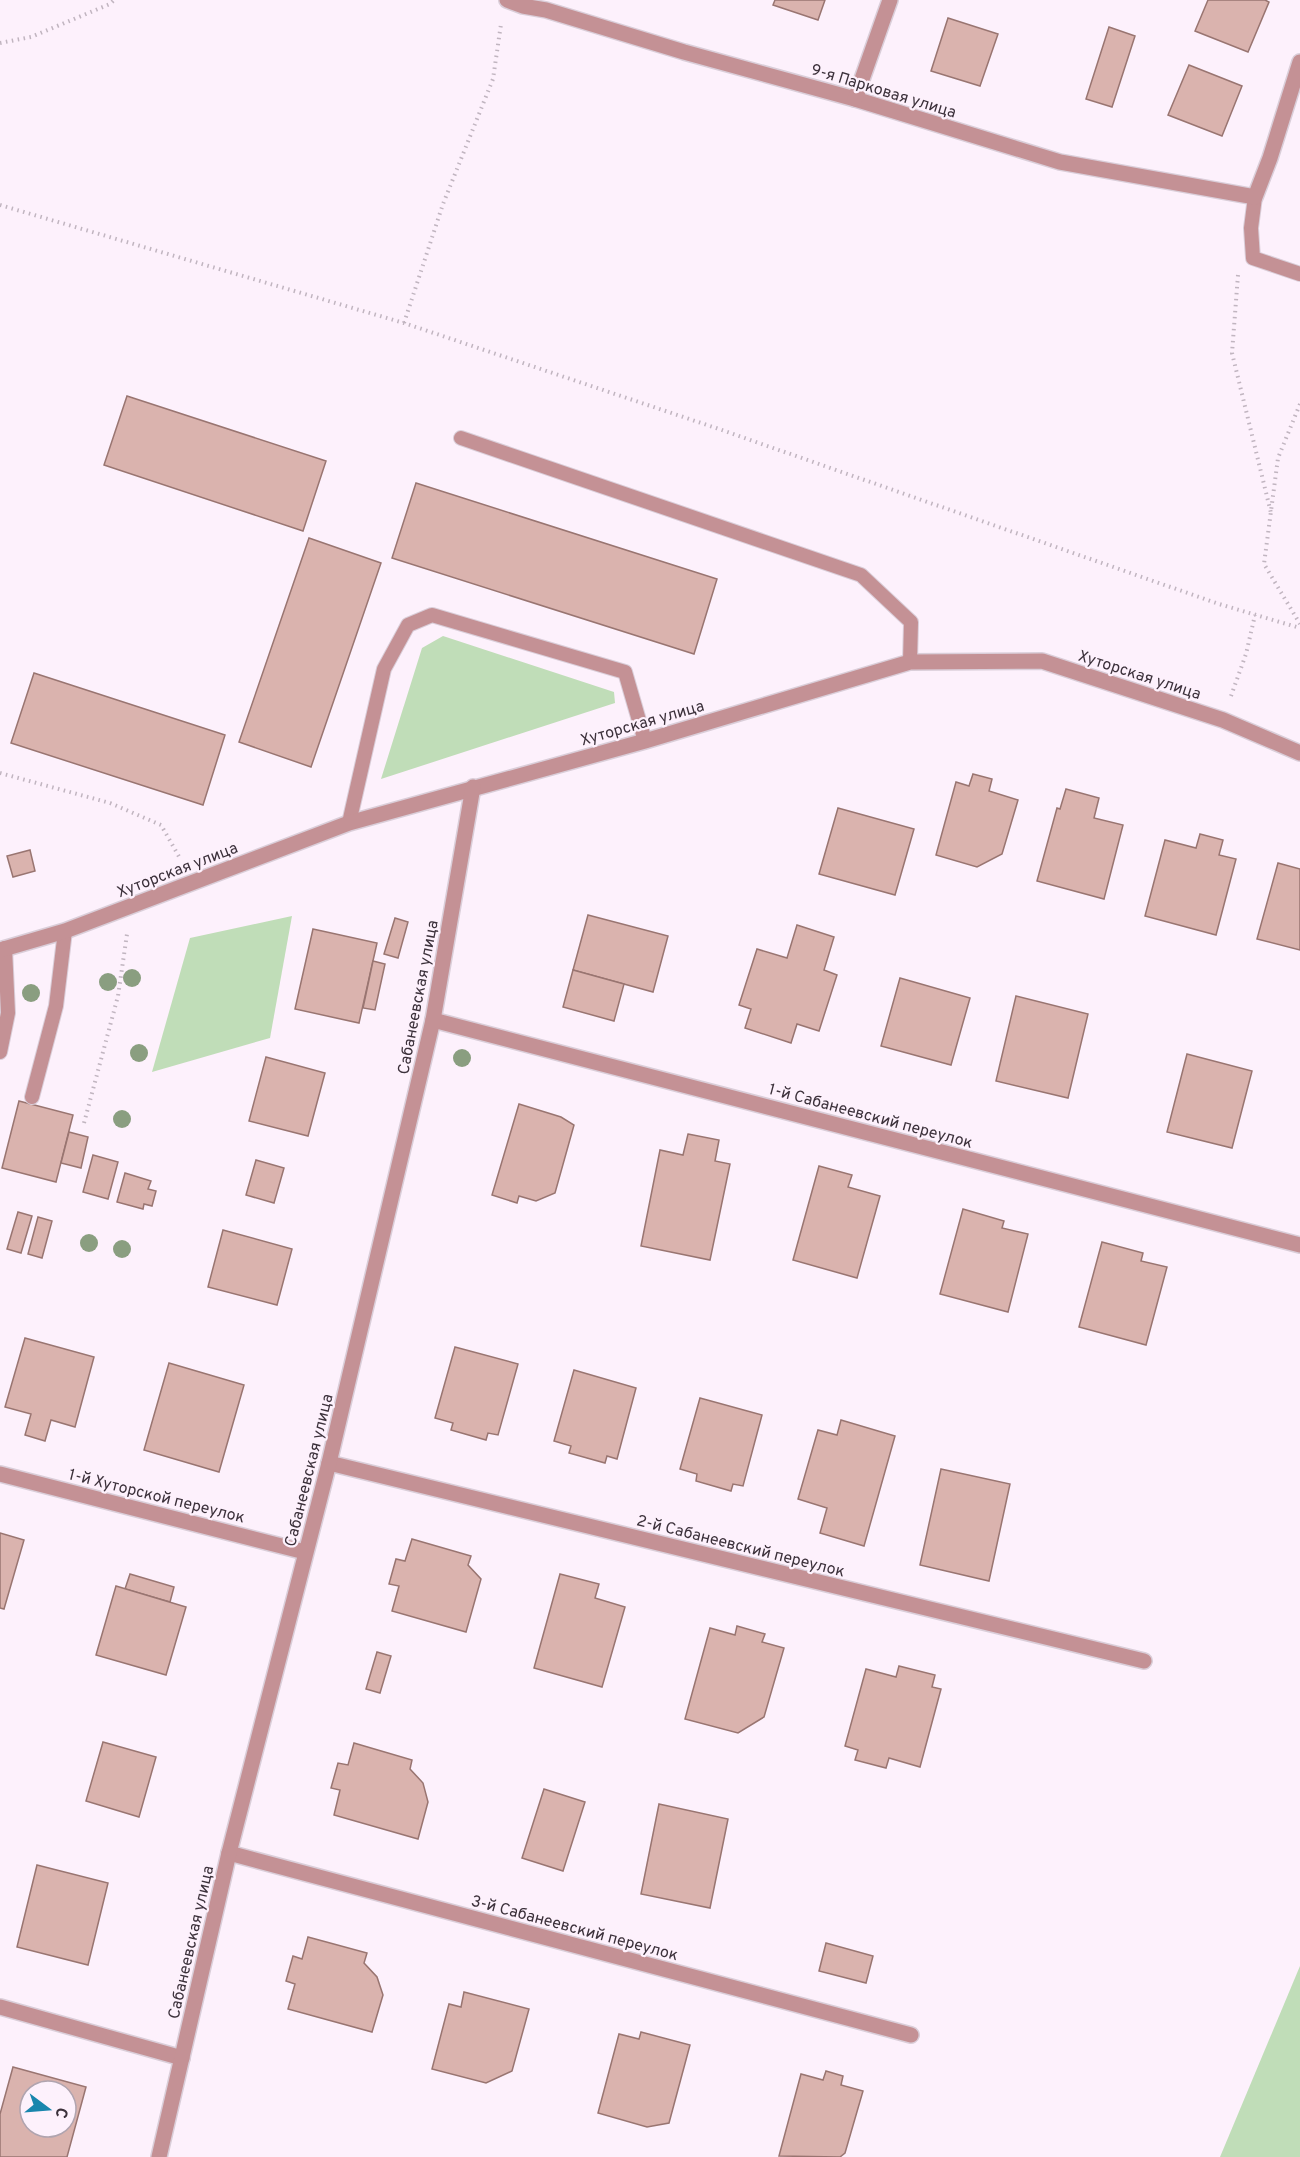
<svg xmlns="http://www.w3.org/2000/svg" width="1300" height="2157" font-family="Overpass,sans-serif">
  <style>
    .green { fill: #c0ddb8 }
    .building { fill: #dab3ae; stroke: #997571; stroke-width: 1.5; fill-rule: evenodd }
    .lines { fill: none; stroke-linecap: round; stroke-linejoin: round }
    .lane-casing { stroke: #daced9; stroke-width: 16 }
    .street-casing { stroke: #daced9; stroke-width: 18 }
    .path { stroke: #c1b5c0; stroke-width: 4; stroke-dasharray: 1.5 4.5; stroke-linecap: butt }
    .lane { stroke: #c49195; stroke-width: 14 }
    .street { stroke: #c49195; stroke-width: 15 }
    .tree { fill: #8a9e80 }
    .labels { text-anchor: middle; stroke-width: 4.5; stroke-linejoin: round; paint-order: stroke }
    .street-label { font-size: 16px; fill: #3c313b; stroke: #fdf1fc }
  </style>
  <rect width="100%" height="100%" fill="#fdf1fc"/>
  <g class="green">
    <polygon points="443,636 614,692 615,703 381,779 422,648"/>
    <polygon points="292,916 270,1038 152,1072 190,938"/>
    <polygon points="1300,1966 1300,2157 1220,2157"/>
  </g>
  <g class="building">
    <polygon points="775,0 825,0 818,20 773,5"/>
    <polygon points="1208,0 1265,0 1269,2 1248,52 1195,31"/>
    <polygon points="948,18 998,34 980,86 931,71"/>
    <polygon points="1109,27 1135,36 1112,107 1086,99"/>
    <polygon points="1189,65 1242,86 1222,136 1168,115"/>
    <polygon points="127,396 326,461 303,531 104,465"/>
    <polygon points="416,483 717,579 694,654 392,558"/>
    <polygon points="309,538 381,563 311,767 239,742"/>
    <polygon points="34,673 225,735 203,805 11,743"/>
    <polygon points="973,774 992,779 989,791 1018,800 1002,854 977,867 936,855 956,782 969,786"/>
    <polygon points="1066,789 1099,798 1094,818 1123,825 1104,899 1037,881 1057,808 1060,809"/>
    <polygon points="838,808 914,829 895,895 819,874"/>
    <polygon points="1200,834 1223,840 1219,855 1236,859 1216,935 1145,916 1165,840 1196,848"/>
    <polygon points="30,850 35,871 13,877 7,856"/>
    <polygon points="1278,863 1300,869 1300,950 1257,939"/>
    <polygon points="588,915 668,936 653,992 573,970"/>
    <polygon points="395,918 408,922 398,958 384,954"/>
    <polygon points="797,925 834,937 824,970 837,975 819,1031 797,1024 791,1043 745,1028 751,1009 739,1005 757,949 787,958"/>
    <polygon points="313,929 377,943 359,1023 295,1009"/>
    <polygon points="373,961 385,964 375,1010 363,1008"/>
    <polygon points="573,970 624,984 614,1021 563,1007"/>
    <polygon points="900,978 970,998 951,1065 881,1046"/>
    <polygon points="1016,996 1088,1014 1068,1098 996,1081"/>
    <polygon points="1187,1054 1252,1071 1232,1148 1167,1132"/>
    <polygon points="266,1057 325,1073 308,1136 249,1121"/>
    <polygon points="19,1101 73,1115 56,1182 2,1168"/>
    <polygon points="519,1104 561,1117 574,1125 555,1193 536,1201 519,1196 517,1203 492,1195"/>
    <polygon points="69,1132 88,1137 81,1168 61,1163"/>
    <polygon points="688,1134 719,1140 715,1161 730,1164 710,1260 641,1246 660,1150 683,1155"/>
    <polygon points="93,1155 118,1162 108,1199 83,1192"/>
    <polygon points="256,1160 284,1168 274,1203 246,1195"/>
    <polygon points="819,1166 852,1175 848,1187 880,1196 857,1278 793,1260"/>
    <polygon points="125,1173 151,1181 148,1189 156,1191 152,1206 144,1204 143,1209 117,1202"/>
    <polygon points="963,1209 1004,1221 1002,1228 1028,1234 1008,1312 940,1294"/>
    <polygon points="18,1212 32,1216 21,1253 7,1249"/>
    <polygon points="38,1217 52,1221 42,1258 28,1254"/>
    <polygon points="223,1230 292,1249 277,1305 208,1287"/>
    <polygon points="1102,1242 1143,1253 1141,1261 1167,1267 1146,1345 1079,1327"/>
    <polygon points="25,1338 94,1357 75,1427 51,1420 45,1441 25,1435 31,1414 5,1407"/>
    <polygon points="455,1347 518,1364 498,1435 488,1433 486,1440 451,1430 453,1423 435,1418"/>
    <polygon points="169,1363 244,1385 219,1472 144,1450"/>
    <polygon points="574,1370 636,1388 617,1459 607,1456 605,1463 569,1453 571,1446 554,1441"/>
    <polygon points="700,1398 762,1415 743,1486 733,1484 731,1491 696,1481 697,1474 680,1469"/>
    <polygon points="841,1420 895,1436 864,1546 820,1533 827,1508 798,1499 818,1430 837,1435"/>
    <polygon points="941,1469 1010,1484 989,1581 920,1565"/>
    <polygon points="0,1533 24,1540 4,1609 0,1608"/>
    <polygon points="412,1539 471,1556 468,1565 481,1579 466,1632 392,1611 399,1586 389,1584 396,1559 405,1561"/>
    <polygon points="130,1574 174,1587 170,1602 125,1589"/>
    <polygon points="560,1574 599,1584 595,1598 625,1607 602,1687 534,1668"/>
    <polygon points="116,1586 186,1607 166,1675 96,1655"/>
    <polygon points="737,1626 765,1634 762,1642 784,1648 764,1717 738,1733 685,1719 710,1628 735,1635"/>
    <polygon points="377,1652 391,1656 380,1693 366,1689"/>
    <polygon points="899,1666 935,1675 932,1687 941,1689 920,1767 889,1758 886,1768 855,1760 858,1750 845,1746 866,1669 896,1677"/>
    <polygon points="103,1742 156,1757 139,1817 86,1801"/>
    <polygon points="354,1743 412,1760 410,1769 423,1783 428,1802 418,1839 334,1815 340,1790 331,1788 338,1763 348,1765"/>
    <polygon points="544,1789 585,1802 563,1871 522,1858"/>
    <polygon points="659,1804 728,1819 710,1908 641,1894"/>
    <polygon points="37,1865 108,1883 88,1965 17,1947"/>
    <polygon points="308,1937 367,1953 364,1963 377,1977 383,1995 372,2032 288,2009 295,1984 286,1981 293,1956 302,1959"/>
    <polygon points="826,1943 873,1956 866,1983 819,1971"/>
    <polygon points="464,1992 529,2009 512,2071 486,2083 432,2069 449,2004 461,2007"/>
    <polygon points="641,2032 690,2045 669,2123 647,2127 598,2113 619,2034 639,2039"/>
    <path d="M13 2067 86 2087 67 2157H0V2114ZM30 2091H66V2127H30Z"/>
    <polygon points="826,2071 843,2076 841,2085 863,2091 845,2153 840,2157 779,2156 801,2074 823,2080"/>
  </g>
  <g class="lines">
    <defs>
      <g id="lane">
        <polyline points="1255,197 1251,228 1253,258 1300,274"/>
        <polyline points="461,438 861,575 911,622 910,662"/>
        <polyline points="349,823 384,669 408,625 432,615 625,672 645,741"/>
        <polyline points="0,1052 8,1013 5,948"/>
        <polyline points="32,1097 56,1006 65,931"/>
      </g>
      <g id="street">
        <polyline points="507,0 523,6 546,10 684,52 855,99 1060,162 1255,197 1270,158 1300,62"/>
        <polyline points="855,99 890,0"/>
        <polyline points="0,950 65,931 349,823 645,741 910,662 1042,661 1223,720 1300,753"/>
        <polyline points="433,1020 1300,1245"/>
        <polyline points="329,1463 1144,1661"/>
        <polyline points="0,1474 305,1552"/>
        <polyline points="229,1853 911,2035"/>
        <polyline points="0,2007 182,2058"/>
        <polyline points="159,2157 229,1853 329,1463 433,1020 473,787"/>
      </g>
    </defs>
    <use href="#lane" class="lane-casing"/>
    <use href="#street" class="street-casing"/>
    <g class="path">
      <polyline points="0,43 31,37 110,4 114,0"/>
      <polyline points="0,205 404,323 716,428 1219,604 1300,628"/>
      <polyline points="1238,275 1232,353 1271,513"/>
      <polyline points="404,323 443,204 493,79 501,24"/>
      <polyline points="1300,404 1278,458 1264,564 1300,624"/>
      <polyline points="1231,696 1246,654 1255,615"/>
      <polyline points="0,773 110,803 161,825 181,860"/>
      <polyline points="84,1123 118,996 127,934"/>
    </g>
    <use href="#lane" class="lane"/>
    <use href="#street" class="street"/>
  </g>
  <g class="tree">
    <circle cx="132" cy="978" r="9"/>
    <circle cx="108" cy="982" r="9"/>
    <circle cx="31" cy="993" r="9"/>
    <circle cx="139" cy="1053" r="9"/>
    <circle cx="462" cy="1058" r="9"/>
    <circle cx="122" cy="1119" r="9"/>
    <circle cx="89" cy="1243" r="9"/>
    <circle cx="122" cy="1249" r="9"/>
  </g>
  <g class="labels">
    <g class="street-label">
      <text transform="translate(884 90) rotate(17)" y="6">9-я Парковая улица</text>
      <text transform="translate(1140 674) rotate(18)" y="6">Хуторская улица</text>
      <text transform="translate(642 722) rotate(-16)" y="6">Хуторская улица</text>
      <text transform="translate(177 869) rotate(-21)" y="6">Хуторская улица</text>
      <text transform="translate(417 997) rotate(-79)" y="6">Сабанеевская улица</text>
      <text transform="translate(871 1115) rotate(15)" y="6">1-й Сабанеевский переулок</text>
      <text transform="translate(308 1470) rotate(-76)" y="6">Сабанеевская улица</text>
      <text transform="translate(157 1495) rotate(14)" y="6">1-й Хуторской переулок</text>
      <text transform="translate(741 1545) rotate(14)" y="6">2-й Сабанеевский переулок</text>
      <text transform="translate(575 1927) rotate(15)" y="6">3-й Сабанеевский переулок</text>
      <text transform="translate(190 1942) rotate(-77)" y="6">Сабанеевская улица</text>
    </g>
  </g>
  <g transform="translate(48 2109) rotate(106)"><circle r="28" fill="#fdf1fc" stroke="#b0a4af" stroke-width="1.5"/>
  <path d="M0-4.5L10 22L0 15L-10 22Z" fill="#1986ad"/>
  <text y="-9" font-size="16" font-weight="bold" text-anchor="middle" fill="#3c313b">С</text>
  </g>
</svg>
